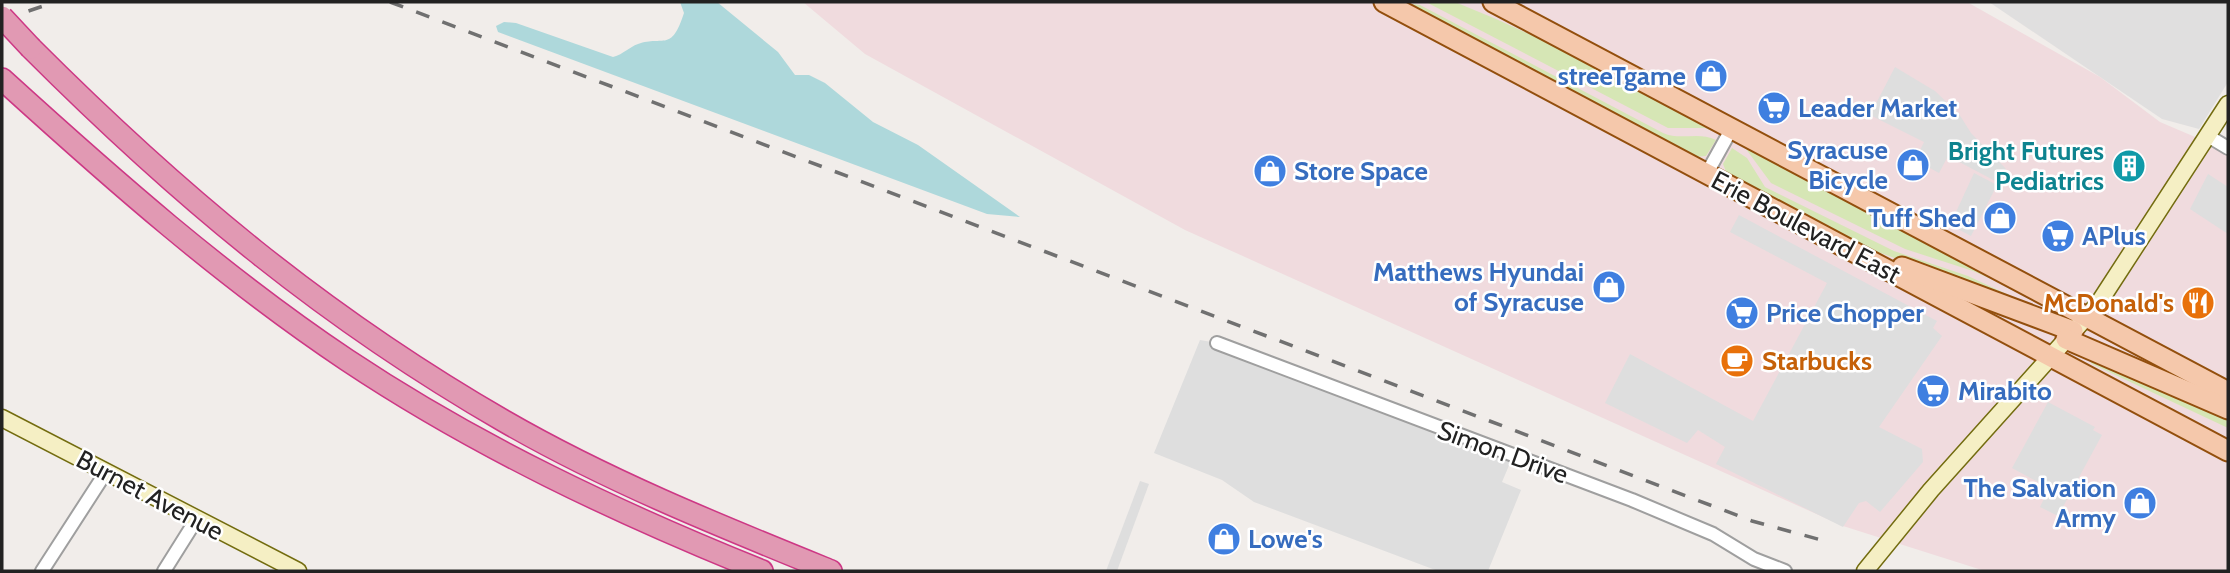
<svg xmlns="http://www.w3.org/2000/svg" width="2230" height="573" font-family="Cabin,sans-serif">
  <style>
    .residential { fill: #e0dfdf }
    .commercial { fill: #f0dbde }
    .grass { fill: #d6e6b5 }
    .parking { fill: #dedede }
    .water { fill: #aed8db }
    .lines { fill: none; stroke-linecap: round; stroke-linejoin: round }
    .street-casing { stroke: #9f9f9f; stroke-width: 16 }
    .secondary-casing { stroke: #736c0f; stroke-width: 19 }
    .primary-casing { stroke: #934f0d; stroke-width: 23 }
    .highway-casing { stroke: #cd3885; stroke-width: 24 }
    .street { stroke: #fff; stroke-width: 12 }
    .secondary { stroke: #f5efc4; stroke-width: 16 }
    .primary { stroke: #f5c8ab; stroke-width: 19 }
    .highway { stroke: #e199b3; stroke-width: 21 }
    .rail { stroke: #707070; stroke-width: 3.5; stroke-dasharray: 14 14; stroke-linecap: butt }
    .highway-bridge-casing { stroke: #cd3885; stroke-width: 24; stroke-linecap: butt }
    .highway-bridge { stroke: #e199b3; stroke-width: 21 }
    .labels { text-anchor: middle; stroke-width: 5; stroke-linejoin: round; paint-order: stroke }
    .shop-label { font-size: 26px; font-weight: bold; fill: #366cbe; stroke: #fff; text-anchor: start }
    .culture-label { font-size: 26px; font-weight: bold; fill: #0d838f; stroke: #fff; text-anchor: end }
    .street-label { font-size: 26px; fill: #222; stroke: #fff }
    .food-label { font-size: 26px; font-weight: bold; fill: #c56008; stroke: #fff; text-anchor: end }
  </style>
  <rect width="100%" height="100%" fill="#f1edea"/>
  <polygon class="residential" points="1989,2 2228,2 2228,82 2199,129 2162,119"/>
  <polygon class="commercial" points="803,2 1967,2 2100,77 2160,122 2228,151 2228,571 1985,571 1843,526 1185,230 865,54"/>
  <g class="grass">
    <path d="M1400 2 1420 5 1663 133C1681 141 1698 131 1716 140L1706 156 1695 157Z"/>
    <polygon points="1426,2 1455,2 1496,19 1553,45 1714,132 1705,128 1668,128"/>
    <polygon points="1743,145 1908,233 1951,251 2050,305 1973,271 1905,249 1771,183"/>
    <polygon points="1732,148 1747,158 1765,187 1894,251 1968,276 2058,318 1870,249 1727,174 1723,164"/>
    <polygon points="2087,358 2228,416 2228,428 2092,364"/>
  </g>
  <g class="parking">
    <polygon points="1895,67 1935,91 1959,114 1971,133 2006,169 1999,183 1948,156 1939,173 1915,160 1924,142 1870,115"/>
    <polygon points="1974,173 1997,185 1971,236 1950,225"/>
    <polygon points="2208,174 2228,187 2228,234 2190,209"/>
    <polygon points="1739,215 1937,321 1933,328 1942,336 1879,427 1922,449 1923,462 1880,512 1866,501 1859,503 1843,527 1716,464 1725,447 1698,430 1687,443 1605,403 1630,354 1753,421 1827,283 1730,232"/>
    <polygon points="1200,340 1217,343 1513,456 1502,482 1521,490 1488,571 1438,571 1254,502 1222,480 1154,453"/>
    <polygon points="2048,402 2095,427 2093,430 2102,435 2058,516 2040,507 2049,488 2012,468"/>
    <polygon points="1140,481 1149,484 1117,571 1106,571"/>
  </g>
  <path class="water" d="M680 2H717L778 52 795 75H809L825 83 873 122 918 145 1020 217 987 214 498 32 496 26 504 22 516 23 613 57C624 54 629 47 638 44 664 35 671 53 684 13Z"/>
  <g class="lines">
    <defs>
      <g id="street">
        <polyline points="2208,136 2228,148"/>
        <polyline points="1707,173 1732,128"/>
        <polyline points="1217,343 1632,500 1713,534 1754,559 1785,571"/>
        <polyline points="42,571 106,472"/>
        <polyline points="164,571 196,520"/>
      </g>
      <g id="secondary">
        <polyline points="2,418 298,571"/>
        <polyline points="1865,571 1931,490 2098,304 2228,104"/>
      </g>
      <g id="primary">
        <polyline points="1384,2 2228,451"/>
        <polyline points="1493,2 2228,392"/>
        <polyline points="1902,267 2073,331"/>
        <polyline points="2066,339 2228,409"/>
      </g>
      <g id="highway">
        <path d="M31 48C178 195 322 316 504 421 608 481 720 526 831 571"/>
        <path d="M2 79C112 179 223 277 347 360 476 446 618 513 762 571"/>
      </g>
    </defs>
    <use href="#street" class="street-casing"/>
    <use href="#secondary" class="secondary-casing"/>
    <use href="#primary" class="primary-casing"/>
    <use href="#highway" class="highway-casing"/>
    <use href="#street" class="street"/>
    <use href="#secondary" class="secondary"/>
    <use href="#primary" class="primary"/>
    <use href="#highway" class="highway"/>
    <g class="rail">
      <polyline points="390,2 1752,521 1825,541"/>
      <polyline points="2,20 55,2"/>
    </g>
    <defs>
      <polyline id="highway-bridge" points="2,17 31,48"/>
    </defs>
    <use href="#highway-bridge" class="highway-bridge-casing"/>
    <use href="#highway-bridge" class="highway-bridge"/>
  </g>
  <defs>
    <symbol id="shop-disc" viewBox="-11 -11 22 22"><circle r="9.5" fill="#3f7fe0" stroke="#fff"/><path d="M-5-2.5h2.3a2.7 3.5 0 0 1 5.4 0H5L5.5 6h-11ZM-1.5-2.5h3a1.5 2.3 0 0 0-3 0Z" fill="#fff"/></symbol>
    <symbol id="supermarket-disc" viewBox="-11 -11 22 22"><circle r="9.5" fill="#3f7fe0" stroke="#fff"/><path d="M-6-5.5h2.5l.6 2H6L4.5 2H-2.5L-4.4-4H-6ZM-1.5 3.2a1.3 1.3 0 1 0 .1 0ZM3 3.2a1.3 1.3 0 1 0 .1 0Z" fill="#fff"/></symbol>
    <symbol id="building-disc" viewBox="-11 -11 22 22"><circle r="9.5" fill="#0f9aa8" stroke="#fff"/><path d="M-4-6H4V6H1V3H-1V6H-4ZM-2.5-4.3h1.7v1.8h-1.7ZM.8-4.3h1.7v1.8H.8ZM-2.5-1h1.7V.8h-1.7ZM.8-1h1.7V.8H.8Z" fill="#fff"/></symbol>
    <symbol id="restaurant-disc" viewBox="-11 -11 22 22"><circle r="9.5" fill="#e8710a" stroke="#fff"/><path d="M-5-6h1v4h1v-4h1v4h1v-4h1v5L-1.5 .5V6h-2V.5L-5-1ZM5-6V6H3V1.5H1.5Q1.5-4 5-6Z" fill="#fff"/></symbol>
    <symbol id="cafe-disc" viewBox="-11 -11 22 22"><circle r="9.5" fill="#e8710a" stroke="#fff"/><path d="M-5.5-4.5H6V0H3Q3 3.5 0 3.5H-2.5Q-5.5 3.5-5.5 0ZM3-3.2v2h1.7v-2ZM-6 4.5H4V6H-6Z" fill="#fff"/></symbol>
  </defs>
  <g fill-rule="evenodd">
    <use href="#shop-disc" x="1692" y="57" width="38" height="38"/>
    <use href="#supermarket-disc" x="1755" y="89" width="38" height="38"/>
    <use href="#shop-disc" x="1894" y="146" width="38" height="38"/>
    <use href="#building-disc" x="2110" y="147" width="38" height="38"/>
    <use href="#shop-disc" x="1251" y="152" width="38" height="38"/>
    <use href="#shop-disc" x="1981" y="199" width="38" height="38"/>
    <use href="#supermarket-disc" x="2039" y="217" width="38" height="38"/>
    <use href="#shop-disc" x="1590" y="268" width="38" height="38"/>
    <use href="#restaurant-disc" x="2179" y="284" width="38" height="38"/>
    <use href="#supermarket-disc" x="1723" y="294" width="38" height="38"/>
    <use href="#cafe-disc" x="1718" y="342" width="38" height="38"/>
    <use href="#supermarket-disc" x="1914" y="372" width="38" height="38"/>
    <use href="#shop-disc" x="2121" y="484" width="38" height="38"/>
    <use href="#shop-disc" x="1205" y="520" width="38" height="38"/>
  </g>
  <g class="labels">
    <g class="shop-label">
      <text x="1686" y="85" text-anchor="end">streeTgame</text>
      <text x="1798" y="117">Leader Market</text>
      <text x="1888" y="159" text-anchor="end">Syracuse<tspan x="1888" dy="30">Bicycle</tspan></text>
      <text x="1294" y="180">Store Space</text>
      <text x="1976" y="227" text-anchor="end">Tuff Shed</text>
      <text x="2082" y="245">APlus</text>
      <text x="1584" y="281" text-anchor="end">Matthews Hyundai<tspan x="1584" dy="30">of Syracuse</tspan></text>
      <text x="1766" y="322">Price Chopper</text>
      <text x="1958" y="400">Mirabito</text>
      <text x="2116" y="497" text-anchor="end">The Salvation<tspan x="2116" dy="30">Army</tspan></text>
      <text x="1248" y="548">Lowe's</text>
    </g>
    <g class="culture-label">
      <text x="2104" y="160">Bright Futures<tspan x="2104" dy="30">Pediatrics</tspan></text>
    </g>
    <g class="street-label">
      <text transform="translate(1806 227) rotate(28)" y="9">Erie Boulevard East</text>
      <text transform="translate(1503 452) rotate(20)" y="9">Simon Drive</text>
      <text transform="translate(150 495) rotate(28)" y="9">Burnet Avenue</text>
    </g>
    <g class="food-label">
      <text x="2174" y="312">McDonald's</text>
      <text x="1762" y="370" text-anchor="start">Starbucks</text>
    </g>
  </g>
  <rect width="2230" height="573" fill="none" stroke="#222222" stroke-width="7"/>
</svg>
